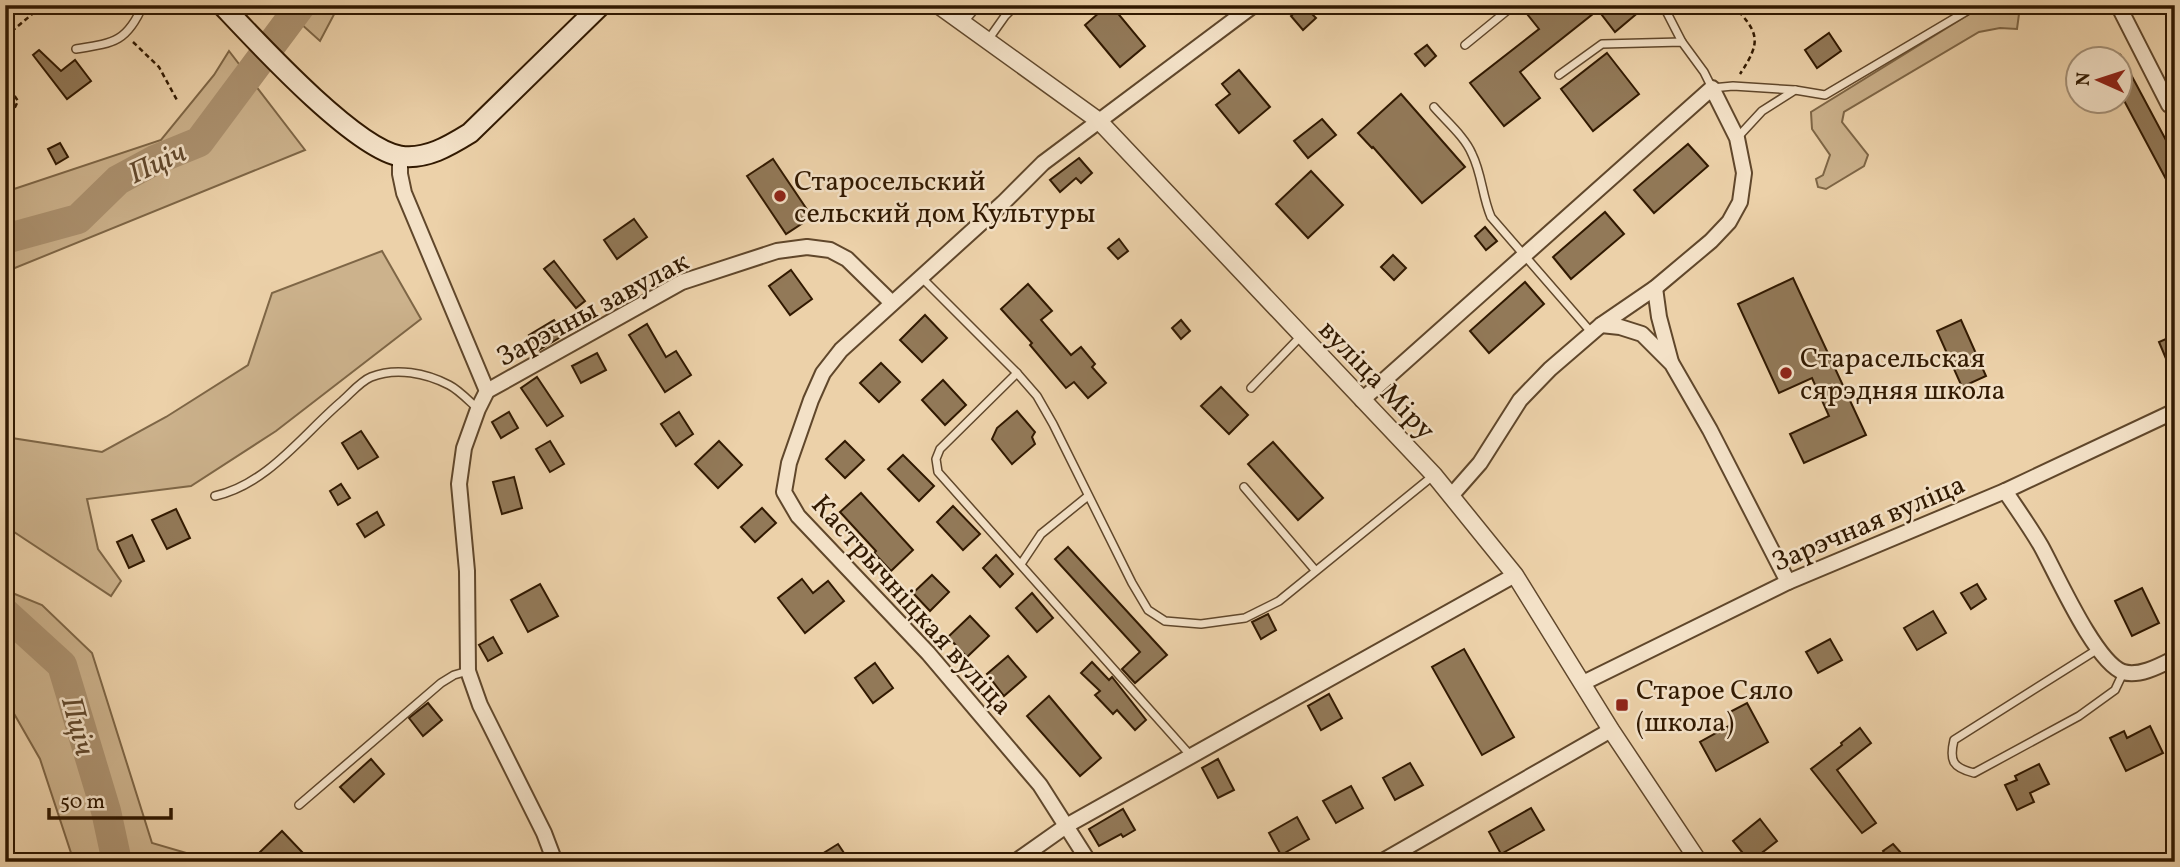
<svg xmlns="http://www.w3.org/2000/svg" width="2180" height="867" font-family="Vollkorn,serif">
  <style>
    .green { fill: #ccb28c; stroke: #7e6646; stroke-width: 2 }
    .lines { fill: none; stroke-linecap: round; stroke-linejoin: round }
    .river { stroke: #ac9270; stroke-width: 30 }
    .building { fill: #927958; stroke: #311901; stroke-width: 2 }
    .service-casing { stroke: #60472b; stroke-width: 10 }
    .minor-casing { stroke: #60472b; stroke-width: 18 }
    .tertiary-casing { stroke: #60472b; stroke-width: 19 }
    .secondary-casing { stroke: #311901; stroke-width: 23 }
    .path { stroke: #311901; stroke-width: 2.5; stroke-dasharray: 5 3.5; stroke-linecap: butt }
    .service { stroke: #f3e1c7; stroke-width: 7 }
    .minor { stroke: #f3e1c7; stroke-width: 14 }
    .tertiary { stroke: #f3e1c7; stroke-width: 16 }
    .secondary { stroke: #f3e1c7; stroke-width: 19 }
    .poi-dot { fill: #8f2418; stroke: #f3e1c7; stroke-width: 2.5 }
    .labels { text-anchor: middle; stroke-width: 5; stroke-linejoin: round; paint-order: stroke }
    .poi-label { font-size: 28px; fill: #311901; stroke: #f3e1c7; text-anchor: start }
    .street-label { font-size: 28px; fill: #311901; stroke: #f3e1c7 }
    .water-label { font-size: 30px; font-style: italic; fill: #62492d; stroke: #f3e1c7 }
  </style>
  <rect width="100%" height="100%" fill="#ecd1a9"/>
  <filter id="stains"><feTurbulence type="fractalNoise" baseFrequency=".00286" numOctaves="4"/><feColorMatrix values="0 0 0 0 .2 0 0 0 0 .09 0 0 0 0 .02 0 0 0 .5 -.17"/></filter>
  <radialGradient id="worn" r=".72"><stop offset=".6" stop-color="#630" stop-opacity="0"/><stop offset="1" stop-color="#630" stop-opacity=".3"/></radialGradient>
  <g class="green">
    <polygon points="280,5 339,5 320,41"/>
    <polygon points="357,5 405,5 407,10 395,14"/>
    <polygon points="2005,6 2019,14 2017,29 2000,28 1979,32 1844,112 1842,122 1868,155 1864,166 1826,189 1818,187 1816,179 1823,175 1830,155 1812,129 1811,112 1976,10"/>
    <polygon points="229,51 305,150 5,272 5,192 161,140 214,75"/>
    <polygon points="382,251 421,319 276,431 191,486 87,499 98,549 121,581 111,596 5,526 5,437 102,452 166,417 248,365 272,293"/>
    <polygon points="5,590 42,605 92,653 152,843 217,862 74,862 40,759 5,698"/>
  </g>
  <g class="lines">
    <g class="river">
      <polyline points="5,239 78,219 118,180 155,160 199,142 301,5"/>
      <polyline points="5,613 62,665 106,811 117,862"/>
    </g>
  </g>
  <g class="building">
    <polygon points="1108,5 1111,5 1145,46 1120,67 1085,25"/>
    <polygon points="1303,5 1316,18 1303,30 1291,16"/>
    <polygon points="1520,5 1647,5 1615,32 1598,10 1520,72 1540,98 1504,126 1470,83 1539,29"/>
    <polygon points="1829,33 1841,51 1817,68 1805,50"/>
    <polygon points="1427,45 1436,56 1425,66 1415,54"/>
    <polygon points="39,50 61,71 75,60 91,81 67,99 33,55"/>
    <polygon points="1607,53 1639,94 1593,131 1561,89"/>
    <polygon points="2120,54 2175,157 2175,196 2120,93"/>
    <polygon points="1239,70 1270,107 1239,133 1216,105 1230,94 1222,84"/>
    <polygon points="1401,94 1465,167 1422,203 1373,147 1372,148 1358,133"/>
    <polygon points="1322,119 1336,135 1308,158 1294,141"/>
    <polygon points="60,143 68,157 56,164 48,149"/>
    <polygon points="1688,144 1708,166 1654,213 1634,190"/>
    <polygon points="1079,158 1092,173 1081,183 1076,178 1060,192 1050,180"/>
    <polygon points="773,159 812,217 786,234 747,176"/>
    <polygon points="1311,171 1343,205 1308,238 1276,204"/>
    <polygon points="1605,212 1624,234 1571,279 1553,257"/>
    <polygon points="634,219 647,237 617,259 604,240"/>
    <polygon points="1485,227 1497,241 1486,250 1475,236"/>
    <polygon points="1119,239 1128,251 1118,259 1108,248"/>
    <polygon points="1393,255 1406,268 1394,280 1381,267"/>
    <polygon points="554,261 585,301 576,308 544,269"/>
    <polygon points="791,270 812,299 790,315 769,286"/>
    <polygon points="1793,278 1866,435 1804,463 1790,434 1829,416 1812,378 1779,393 1738,304"/>
    <polygon points="1525,282 1544,304 1489,353 1470,331"/>
    <polygon points="1028,284 1052,311 1041,320 1071,355 1081,347 1095,364 1092,367 1106,383 1088,398 1074,382 1066,388 1030,345 1032,343 1001,309"/>
    <polygon points="925,315 947,338 922,362 900,340"/>
    <polygon points="554,320 564,335 539,350 529,335"/>
    <polygon points="1181,320 1190,331 1181,339 1172,328"/>
    <polygon points="1961,320 1986,376 1962,387 1937,331"/>
    <polygon points="647,324 666,357 676,351 691,375 665,392 629,335"/>
    <polygon points="2175,335 2175,380 2159,342"/>
    <polygon points="597,353 606,370 581,383 572,366"/>
    <polygon points="881,363 900,382 879,402 860,383"/>
    <polygon points="537,377 563,416 547,426 521,388"/>
    <polygon points="943,380 966,405 945,425 922,400"/>
    <polygon points="1221,387 1248,415 1229,434 1201,406"/>
    <polygon points="1017,411 1035,432 1032,437 1035,444 1012,464 992,439 997,428"/>
    <polygon points="509,412 518,428 501,438 492,422"/>
    <polygon points="679,412 693,434 676,446 661,424"/>
    <polygon points="361,431 378,457 358,469 342,443"/>
    <polygon points="550,441 564,464 550,472 536,449"/>
    <polygon points="719,441 742,465 718,488 695,464"/>
    <polygon points="845,441 864,460 845,478 826,459"/>
    <polygon points="1273,442 1323,498 1298,520 1248,464"/>
    <polygon points="903,455 934,486 919,501 888,469"/>
    <polygon points="514,477 522,508 502,514 493,482"/>
    <polygon points="341,484 350,498 338,505 330,491"/>
    <polygon points="861,493 913,550 891,571 874,553 876,551 840,512"/>
    <polygon points="953,506 980,534 963,550 937,522"/>
    <polygon points="762,508 776,523 755,542 741,527"/>
    <polygon points="176,509 190,538 167,549 152,520"/>
    <polygon points="377,512 384,525 365,537 357,524"/>
    <polygon points="132,535 144,561 129,568 117,542"/>
    <polygon points="1068,547 1167,655 1135,683 1122,669 1140,652 1055,559"/>
    <polygon points="996,555 1013,574 1000,587 983,568"/>
    <polygon points="932,575 949,592 930,611 913,593"/>
    <polygon points="802,579 813,593 828,581 844,601 805,633 778,598"/>
    <polygon points="540,584 558,616 528,632 511,600"/>
    <polygon points="1977,584 1986,599 1971,609 1961,593"/>
    <polygon points="2142,588 2159,623 2132,636 2115,601"/>
    <polygon points="1032,593 1053,618 1037,632 1016,608"/>
    <polygon points="1933,611 1946,633 1917,650 1904,628"/>
    <polygon points="1268,614 1276,630 1261,639 1252,622"/>
    <polygon points="970,616 989,636 967,657 948,637"/>
    <polygon points="493,637 502,653 488,661 479,645"/>
    <polygon points="1830,639 1842,660 1818,673 1806,652"/>
    <polygon points="1464,649 1514,737 1482,755 1432,667"/>
    <polygon points="1008,656 1026,677 1004,696 987,674"/>
    <polygon points="1092,662 1109,680 1112,677 1146,720 1135,730 1117,710 1113,714 1095,695 1100,691 1081,673"/>
    <polygon points="875,663 893,688 873,703 855,678"/>
    <polygon points="1329,694 1342,718 1321,730 1308,706"/>
    <polygon points="1049,696 1101,758 1080,776 1027,716"/>
    <polygon points="428,703 442,720 423,736 409,718"/>
    <polygon points="1747,703 1768,742 1716,771 1700,742 1734,723 1728,713"/>
    <polygon points="2150,726 2163,753 2126,771 2110,738 2124,731 2127,738"/>
    <polygon points="1860,728 1871,743 1837,770 1876,823 1862,833 1811,769 1842,745 1841,743"/>
    <polygon points="371,759 384,774 354,802 340,787"/>
    <polygon points="1218,759 1234,790 1218,798 1202,768"/>
    <polygon points="1410,763 1423,785 1395,800 1383,778"/>
    <polygon points="2039,764 2049,784 2030,793 2034,802 2017,810 2005,785 2017,780 2015,776"/>
    <polygon points="1351,786 1363,808 1336,823 1323,801"/>
    <polygon points="1531,808 1544,830 1501,854 1489,832"/>
    <polygon points="1123,809 1135,830 1123,837 1121,834 1099,846 1089,829"/>
    <polygon points="1297,817 1309,839 1281,855 1269,833"/>
    <polygon points="1760,819 1777,841 1750,862 1733,841"/>
    <polygon points="282,831 303,853 294,862 268,862 259,853"/>
    <polygon points="838,844 846,856 837,862 809,862"/>
    <polygon points="1893,844 1902,854 1891,862 1883,851"/>
  </g>
  <g class="lines">
    <defs>
      <g id="service">
        <polyline points="1663,5 1682,42"/>
        <polyline points="963,23 978,5"/>
        <polyline points="988,40 1005,16 1016,5"/>
        <polyline points="1465,45 1514,5"/>
        <path d="M76 49C114 43 127 42 143 5"/>
        <polyline points="1559,75 1602,44 1682,42 1704,72 1712,88 1733,86 1795,90"/>
        <path d="M1434 107C1446 121 1465 137 1472 154 1482 174 1482 196 1491 217L1591 332"/>
        <polyline points="1737,138 1762,111 1795,90 1825,95 1977,5"/>
        <polyline points="921,277 1017,373 1037,396 1053,424 1132,583 1148,610 1165,621 1201,624 1245,618 1279,601 1434,475"/>
        <polyline points="1017,373 940,449 936,459 938,472 1191,756"/>
        <polyline points="1251,388 1301,336"/>
        <polyline points="1244,487 1315,570"/>
        <path d="M215 496C268 484 303 434 342 401 351 393 361 381 371 377 396 367 426 373 449 385 459 390 469 401 478 409"/>
        <polyline points="1021,564 1041,534 1088,496"/>
        <path d="M2098 649 1954 740C1949 761 1953 768 1974 773L2079 716 2115 690 2123 673"/>
        <polyline points="299,805 441,683 454,675 468,671"/>
      </g>
      <g id="minor">
        <polyline points="2118,5 2169,105"/>
        <polyline points="400,156 400,174 404,193 487,391"/>
        <polyline points="1655,288 1659,317 1671,362"/>
        <polyline points="1601,325 1620,327 1642,334 1672,364 1710,430 1788,582"/>
        <polyline points="1362,400 1712,88 1737,138 1744,173 1740,202 1729,222 1711,241 1655,288 1601,325 1550,369 1520,400 1480,463 1451,496"/>
        <path d="M2005 491C2017 509 2030 527 2041 546 2056 573 2095 662 2123 672 2140 677 2161 665 2175 658"/>
        <polyline points="1583,683 1788,582 2005,491 2175,411"/>
        <polyline points="555,862 544,833 480,705 468,671 467,571 459,484 464,448 478,409 487,391 682,282 777,251 807,247 830,250 847,259 892,303"/>
        <polyline points="1015,862 1066,826 1515,575"/>
        <polyline points="1089,862 1040,785 928,653 798,516 784,492 789,463 811,400 823,373 841,350 1003,203 1043,163 1254,5"/>
        <polyline points="1381,862 1611,730"/>
      </g>
      <polyline id="tertiary" points="938,5 1099,121 1434,475 1515,575 1611,730 1699,862"/>
      <path id="secondary" d="M222 5C257 42 354 148 400 156 426 160 449 146 470 133L601 5"/>
    </defs>
    <use href="#service" class="service-casing"/>
    <use href="#minor" class="minor-casing"/>
    <use href="#tertiary" class="tertiary-casing"/>
    <use href="#secondary" class="secondary-casing"/>
    <g class="path">
      <path d="M1733 5C1759 33 1762 41 1740 74"/>
      <polyline points="5,37 43,5"/>
      <polyline points="133,42 159,67 178,102"/>
      <polyline points="5,82 18,101 5,128"/>
    </g>
    <use href="#service" class="service"/>
    <use href="#minor" class="minor"/>
    <use href="#tertiary" class="tertiary"/>
    <use href="#secondary" class="secondary"/>
  </g>
  <g class="poi-dot">
    <circle cx="780" cy="196" r="7"/>
    <circle cx="1786" cy="373" r="7"/>
    <rect x="1615" y="698" width="14" height="14" rx="3.5"/>
  </g>
  <g class="labels">
    <g class="poi-label">
      <text x="794" y="190">Старосельский<tspan x="794" dy="32">сельский дом Культуры</tspan></text>
      <text x="1800" y="367">Старасельская<tspan x="1800" dy="32">сярэдняя школа</tspan></text>
      <text x="1636" y="699">Старое Сяло<tspan x="1636" dy="32">(школа)</tspan></text>
    </g>
    <g class="street-label">
      <text transform="translate(592 308) rotate(-28)" y="10">Зарэчны завулак</text>
      <text transform="translate(1378 379) rotate(46)" y="10">вуліца Міру</text>
      <text transform="translate(1868 522) rotate(-23)" y="10">Зарэчная вуліца</text>
      <text transform="translate(913 604) rotate(48)" y="10">Кастрычніцкая вуліца</text>
    </g>
    <g class="water-label">
      <text transform="translate(157 162) rotate(-25)" y="10">Пціч</text>
      <text transform="translate(79 726) rotate(75)" y="10">Пціч</text>
    </g>
  </g>
  <rect width="2180" height="867" fill="none" stroke="#ecd1a9" stroke-width="28"/>
  <rect x="7" y="7" width="2166" height="853" fill="none" stroke="#311901" stroke-width="3.5"/>
  <rect x="14" y="14" width="2152" height="839" fill="none" stroke="#311901" stroke-width="2"/>
  <g transform="translate(2099 80) rotate(273)"><circle r="33" fill="#f3e1c7" stroke="#a59178" stroke-width="2"/>
  <path d="M0-5L12 26L0 18L-12 26Z" fill="#8f2418"/>
  <text y="-10" font-size="19" font-weight="bold" text-anchor="middle" fill="#311901">N</text>
  </g>
  <path d="M49 808v10h122v-10" fill="none" stroke="#311901" stroke-width="3.5"/>
  <text x="60" y="808" font-size="21" fill="#311901" stroke="#f3e1c7" stroke-width="5" paint-order="stroke">50 m</text>
  <rect width="100%" height="100%" filter="url(#stains)"/>
  <rect width="100%" height="100%" fill="url(#worn)"/>
</svg>
